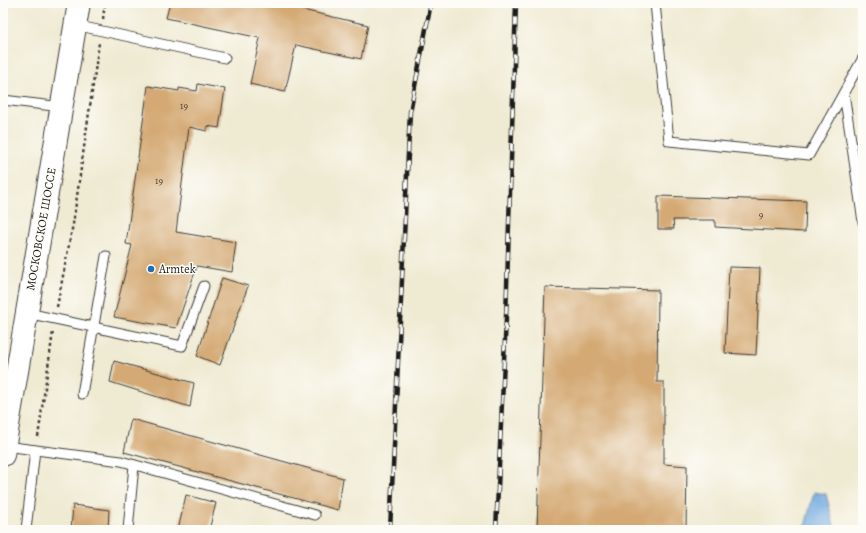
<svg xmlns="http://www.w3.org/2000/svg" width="866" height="533" font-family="Alegreya,serif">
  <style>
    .water { fill: #70a8df; stroke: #46627e }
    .building { fill: #d4a973 }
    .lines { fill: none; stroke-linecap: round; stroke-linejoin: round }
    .lane-casing { stroke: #3c3b37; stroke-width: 11 }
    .secondary-casing { stroke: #3c3b37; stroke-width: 24 }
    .path { stroke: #3c3b37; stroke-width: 2.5; stroke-dasharray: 3 3; stroke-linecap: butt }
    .lane { stroke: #fff; stroke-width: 9 }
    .secondary { stroke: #fff; stroke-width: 22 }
    .rail-casing { stroke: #1c1c1c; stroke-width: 4.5 }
    .rail { stroke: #fdfcf7; stroke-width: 3; stroke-dasharray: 9; stroke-linecap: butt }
    .poi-dot { fill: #1f6fb2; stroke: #fdfcf7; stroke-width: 1.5 }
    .labels { text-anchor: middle; stroke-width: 3; stroke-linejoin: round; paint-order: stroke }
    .number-label { font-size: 10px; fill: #4a3f32 }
    .street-label { font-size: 12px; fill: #1c1c1c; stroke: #fdfcf7 }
    .poi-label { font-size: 12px; fill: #1c1c1c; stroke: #fdfcf7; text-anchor: start }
  </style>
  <rect width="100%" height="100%" fill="#fdfcf7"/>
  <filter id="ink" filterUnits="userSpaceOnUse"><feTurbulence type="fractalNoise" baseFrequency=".025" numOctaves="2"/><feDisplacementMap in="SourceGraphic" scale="8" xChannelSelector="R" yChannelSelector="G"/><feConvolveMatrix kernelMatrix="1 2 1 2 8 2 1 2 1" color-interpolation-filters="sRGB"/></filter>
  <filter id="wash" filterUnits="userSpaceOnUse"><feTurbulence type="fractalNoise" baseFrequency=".012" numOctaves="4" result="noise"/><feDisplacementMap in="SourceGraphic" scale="16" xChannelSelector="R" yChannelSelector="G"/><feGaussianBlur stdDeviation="0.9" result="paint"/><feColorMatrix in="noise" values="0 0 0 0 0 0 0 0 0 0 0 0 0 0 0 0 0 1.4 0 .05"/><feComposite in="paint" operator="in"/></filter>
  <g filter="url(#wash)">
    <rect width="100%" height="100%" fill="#efead2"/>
    <polygon class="water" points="814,492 826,494 835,530 804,530"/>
    <g id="blocks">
      <g class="building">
        <polygon points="170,3 272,3 368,25 361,59 296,45 285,92 250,84 260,38 166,18"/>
        <polygon points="198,84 225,89 219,128 207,126 207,131 189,127 176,232 236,242 232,272 197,266 176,328 114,317 132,245 126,244 148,86 179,91 179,88 197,91"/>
        <polygon points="658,196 806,201 805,232 715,227 715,220 673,220 674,229 658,229"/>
        <polygon points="729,267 760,268 756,355 725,353"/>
        <polygon points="222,278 248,286 220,365 197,356"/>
        <polygon points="545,287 658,290 657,382 664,382 664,464 687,466 686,530 537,530"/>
        <polygon points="114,361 194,383 190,407 110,382"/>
        <polygon points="131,419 343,478 338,510 124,452"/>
        <polygon points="186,495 216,503 209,530 178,530"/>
        <polygon points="73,505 109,510 108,530 71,530"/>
      </g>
    </g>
  </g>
  <g filter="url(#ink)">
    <use href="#blocks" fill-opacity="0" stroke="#3c3b37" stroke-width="1"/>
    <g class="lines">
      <defs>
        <g id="lane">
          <polyline points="655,3 669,141 809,155 863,58"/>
          <polyline points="75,25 225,58"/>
          <polyline points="844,93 863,222"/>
          <polyline points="3,100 62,107"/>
          <polyline points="27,313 182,346 204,286"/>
          <polyline points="82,394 106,256"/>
          <polyline points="5,446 121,461 315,515"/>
          <polyline points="26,530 35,450"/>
          <polyline points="128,530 134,465"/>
        </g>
        <polyline id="secondary" points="3,455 79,3"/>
      </defs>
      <use href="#lane" class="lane-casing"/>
      <use href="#secondary" class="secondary-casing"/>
      <g class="path">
        <polyline points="103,19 105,3"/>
        <polyline points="57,307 73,224 99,43"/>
        <polyline points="38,437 53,332"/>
      </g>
      <use href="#lane" class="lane"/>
      <use href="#secondary" class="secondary"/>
      <defs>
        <g id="rail">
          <polyline points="390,530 410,112 431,3"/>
          <polyline points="496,530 506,318 516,3"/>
        </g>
      </defs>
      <use href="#rail" class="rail-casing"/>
      <use href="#rail" class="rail"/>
    </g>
  </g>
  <circle class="poi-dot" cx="151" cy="269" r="4"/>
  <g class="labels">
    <g class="number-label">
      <text x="184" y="109">19</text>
      <text x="159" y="184">19</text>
      <text x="761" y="218">9</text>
    </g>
    <g class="street-label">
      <text transform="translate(41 229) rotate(-80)" y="4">МОСКОВСКОЕ ШОССЕ</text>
    </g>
    <g class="poi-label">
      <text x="159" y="273">Armtek</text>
    </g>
  </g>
  <rect width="866" height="533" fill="none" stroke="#fdfcf7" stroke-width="16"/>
</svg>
